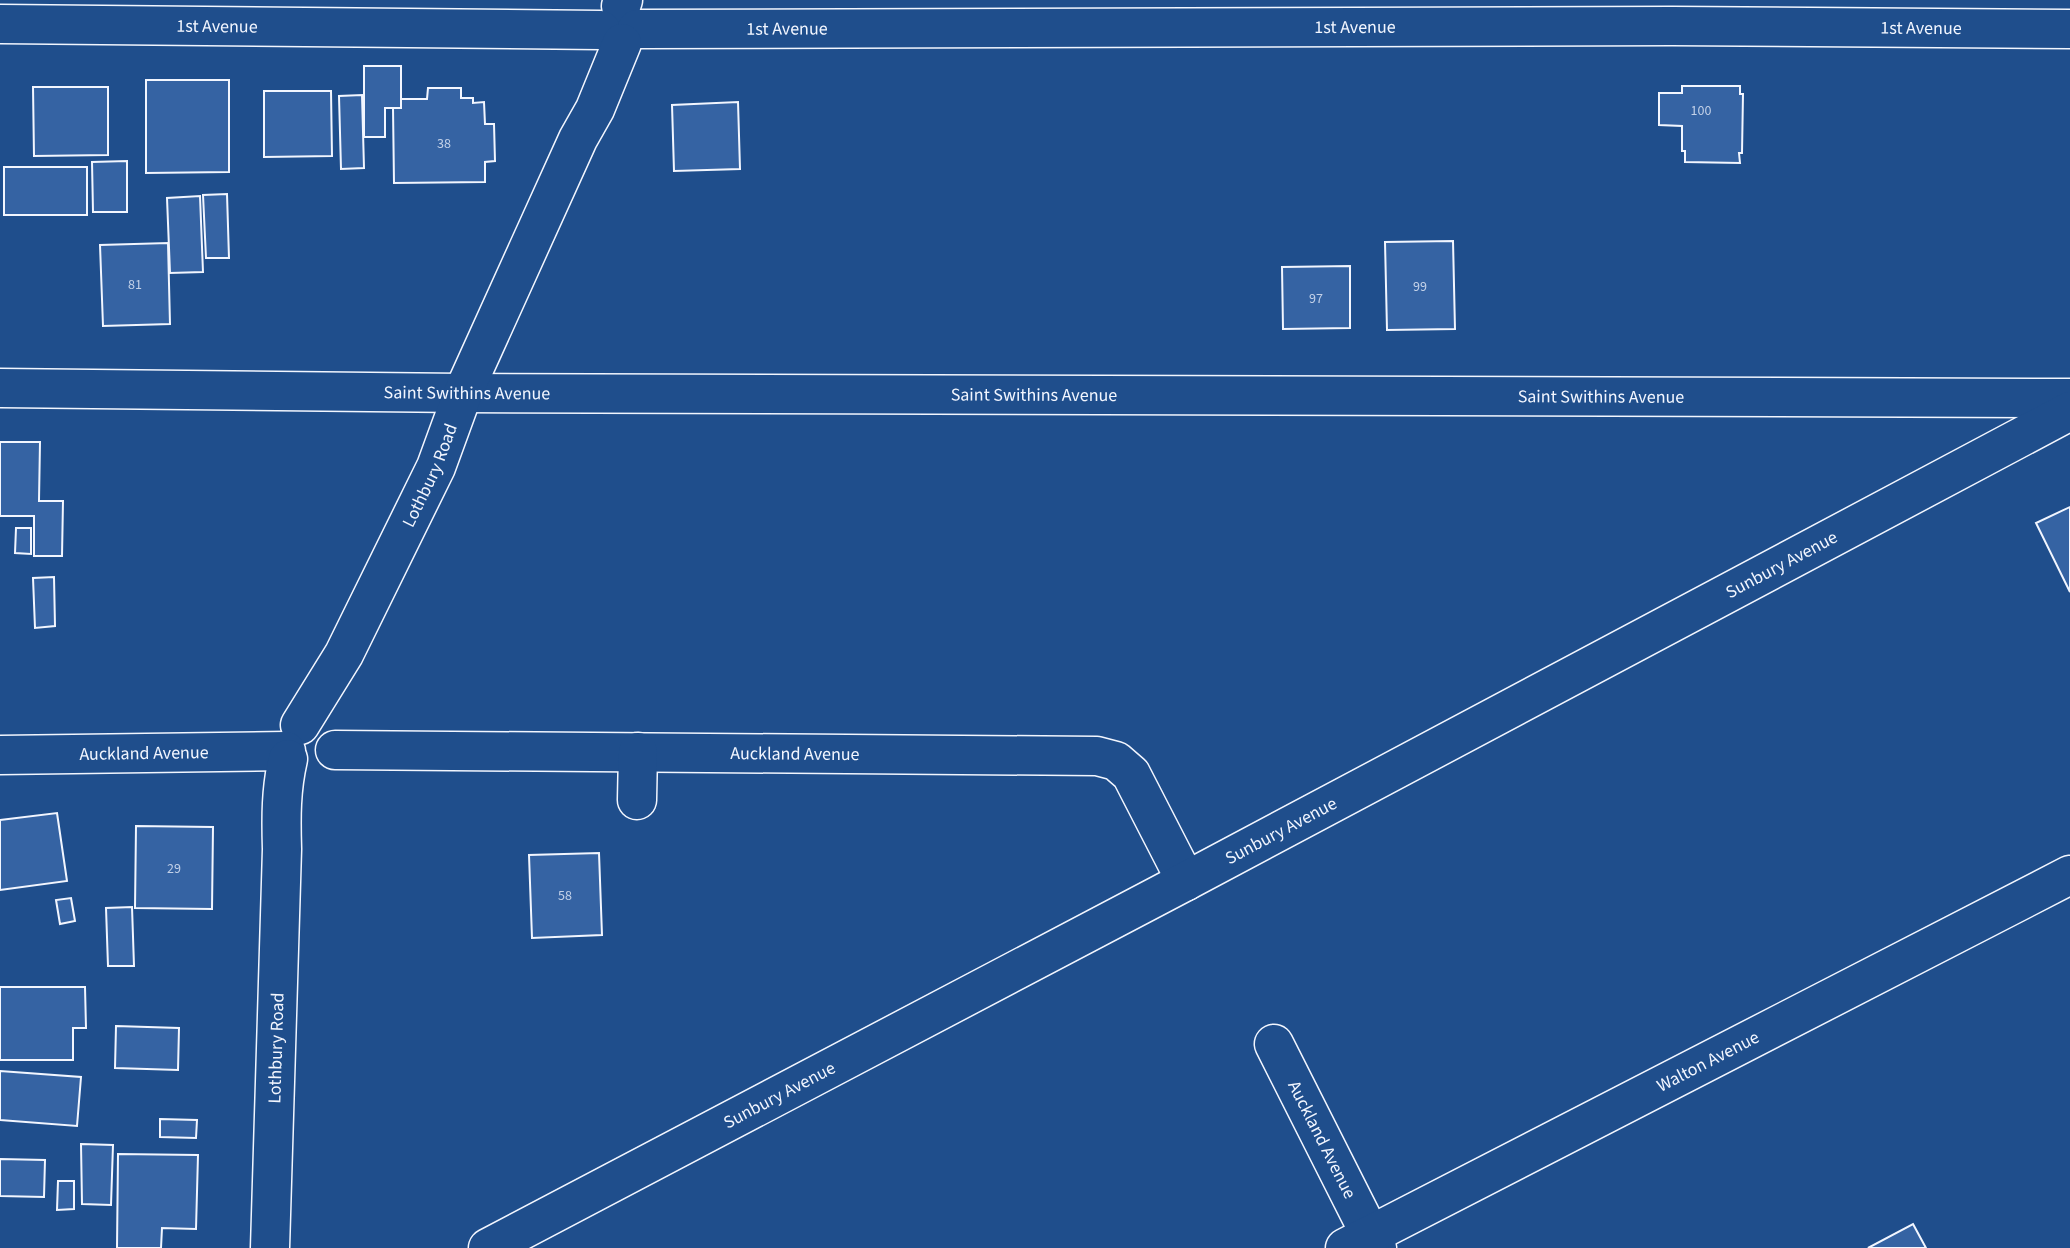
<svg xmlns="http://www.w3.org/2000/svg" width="2070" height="1248" font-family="'Source Sans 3',sans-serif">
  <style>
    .building { fill: #3563a3; stroke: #f2f6ff; stroke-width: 2 }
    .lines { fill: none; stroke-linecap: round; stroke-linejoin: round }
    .minor-casing { stroke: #f2f6ff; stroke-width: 41 }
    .minor { stroke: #1f4e8c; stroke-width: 38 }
    .labels { text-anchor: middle; stroke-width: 5; stroke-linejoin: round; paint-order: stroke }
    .number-label { font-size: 14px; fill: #c3d1e8 }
    .street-label { font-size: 18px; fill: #f2f6ff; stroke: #1f4e8c }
  </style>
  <rect width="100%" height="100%" fill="#1f4e8c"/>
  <g class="building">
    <polygon points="364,66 401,66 401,108 385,108 385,137 364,137"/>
    <polygon points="146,80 229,80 229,172 146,173"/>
    <polygon points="1682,86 1740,86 1740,94 1743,94 1742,153 1739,153 1740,163 1685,162 1685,151 1682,151 1682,126 1659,125 1659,93 1682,93"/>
    <polygon points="33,87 108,87 108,155 34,156"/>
    <polygon points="428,88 461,88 461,98 473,98 473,103 484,102 485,124 494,124 495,161 485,162 485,182 394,183 393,108 401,108 401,99 427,99"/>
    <polygon points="264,91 331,91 332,156 264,157"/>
    <polygon points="362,95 364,168 341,169 339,96"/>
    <polygon points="738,102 740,169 674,171 672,105"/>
    <polygon points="127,161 127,212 93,212 92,162"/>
    <rect x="4" y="167" width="83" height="48"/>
    <polygon points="227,194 229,258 206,258 203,195"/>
    <polygon points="200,196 203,272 170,273 167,198"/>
    <polygon points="1453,241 1455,329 1387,330 1385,242"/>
    <polygon points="168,243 170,324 103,326 100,245"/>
    <polygon points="1350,266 1350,328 1283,329 1282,267"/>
    <polygon points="0,442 40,442 39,501 63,501 62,556 34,556 34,516 0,516"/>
    <polygon points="2070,507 2070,592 2036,523"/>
    <polygon points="16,528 31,528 31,554 15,553"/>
    <polygon points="54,577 55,626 35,628 33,578"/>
    <polygon points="57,813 67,881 0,890 0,820"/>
    <polygon points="136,826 213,827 212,909 135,908"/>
    <polygon points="599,853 602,935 532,938 529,855"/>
    <polygon points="71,898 75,921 60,924 56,900"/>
    <polygon points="132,907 134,966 108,966 106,908"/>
    <polygon points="0,987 85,987 86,1028 73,1028 73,1060 0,1060"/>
    <polygon points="116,1026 179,1028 178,1070 115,1068"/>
    <polygon points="0,1071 81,1077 77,1126 0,1120"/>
    <polygon points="160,1119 197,1120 196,1138 160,1137"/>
    <polygon points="81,1144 113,1145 111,1205 82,1204"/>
    <polygon points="118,1154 198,1155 196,1229 162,1228 161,1248 117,1248"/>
    <polygon points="0,1159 45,1160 44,1197 0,1196"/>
    <polygon points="58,1181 74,1181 74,1209 57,1210"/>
    <polygon points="1913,1224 1926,1248 1868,1248"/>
  </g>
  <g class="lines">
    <defs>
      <g id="minor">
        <polyline points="621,6 623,0"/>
        <path id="s1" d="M0 24 601 30"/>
        <path id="s2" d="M637 29 1672 26 2070 29"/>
        <path id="s3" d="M0 388 463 393 2070 398"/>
        <path id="s4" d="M300 725 344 654 436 467 463 393 578 139 595 109 622 43"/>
        <path id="s5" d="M335 750 1097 756 1116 761 1131 774 1186 881"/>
        <path id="s6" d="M0 755 286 751"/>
        <polyline points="637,800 638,752"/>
        <path id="s7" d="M1274 1044 1377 1248"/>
        <path id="s8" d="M270 1248 282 849C281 817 281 789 288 759"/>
        <path id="s9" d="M488 1248 1186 881 2070 411"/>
        <path id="s10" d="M1345 1248 2070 875"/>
      </g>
    </defs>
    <use href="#minor" class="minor-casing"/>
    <use href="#minor" class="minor"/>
  </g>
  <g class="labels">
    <g class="number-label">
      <text x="1701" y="115">100</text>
      <text x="444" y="148">38</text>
      <text x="135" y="289">81</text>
      <text x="1420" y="291">99</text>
      <text x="1316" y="303">97</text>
      <text x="174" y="873">29</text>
      <text x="565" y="900">58</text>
    </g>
    <g class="street-label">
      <text dy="6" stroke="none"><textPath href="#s1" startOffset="217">1st Avenue</textPath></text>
      <text dy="6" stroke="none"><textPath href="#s2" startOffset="718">1st Avenue</textPath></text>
      <text dy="6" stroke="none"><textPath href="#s2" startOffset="1284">1st Avenue</textPath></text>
      <text dy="6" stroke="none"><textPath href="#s2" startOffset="150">1st Avenue</textPath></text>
      <text dy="6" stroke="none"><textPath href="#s3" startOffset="467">Saint Swithins Avenue</textPath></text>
      <text dy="6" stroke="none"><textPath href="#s3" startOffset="1034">Saint Swithins Avenue</textPath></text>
      <text dy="6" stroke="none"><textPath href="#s3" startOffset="1601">Saint Swithins Avenue</textPath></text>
      <text dy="6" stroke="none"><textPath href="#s4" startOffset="282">Lothbury Road</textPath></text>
      <text dy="6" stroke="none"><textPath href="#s9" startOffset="1463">Sunbury Avenue</textPath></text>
      <text dy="6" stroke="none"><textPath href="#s6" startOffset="144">Auckland Avenue</textPath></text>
      <text dy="6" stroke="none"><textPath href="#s5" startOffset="460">Auckland Avenue</textPath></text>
      <text dy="6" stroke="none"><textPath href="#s9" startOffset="896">Sunbury Avenue</textPath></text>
      <text dy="6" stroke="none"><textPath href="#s8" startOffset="200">Lothbury Road</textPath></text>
      <text dy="6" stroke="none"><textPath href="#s10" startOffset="408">Walton Avenue</textPath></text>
      <text dy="6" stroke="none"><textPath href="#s9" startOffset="329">Sunbury Avenue</textPath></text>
      <text dy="6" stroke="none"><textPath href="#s7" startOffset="107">Auckland Avenue</textPath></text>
    </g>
  </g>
</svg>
